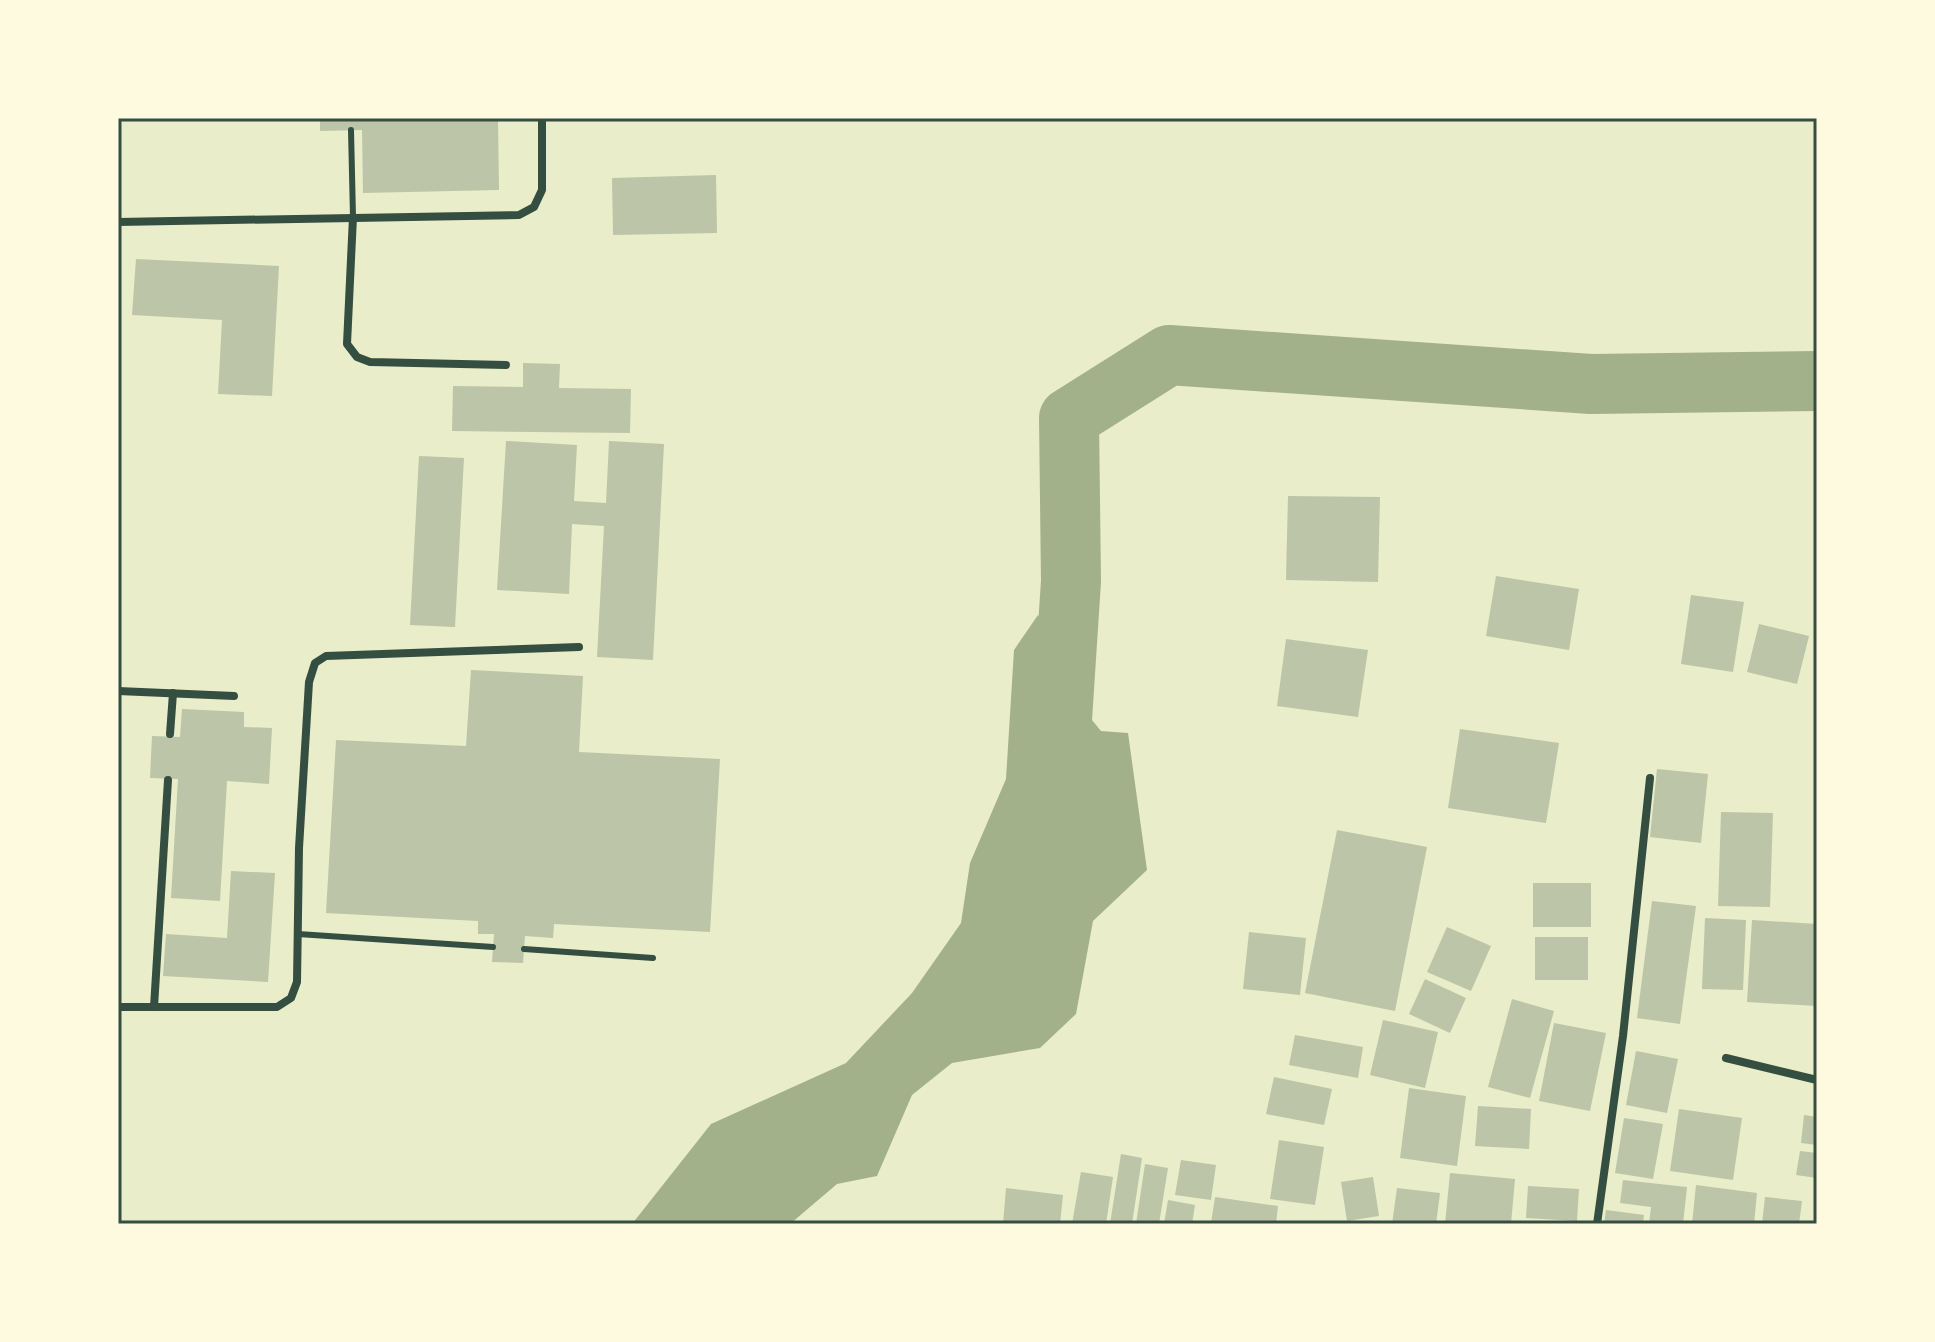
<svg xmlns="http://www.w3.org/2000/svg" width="1935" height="1342" font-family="'Fira Sans Condensed',sans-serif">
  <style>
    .water { fill: #a3b18a }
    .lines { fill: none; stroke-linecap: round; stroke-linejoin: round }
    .river { stroke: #a3b18a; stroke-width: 60 }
    .building { fill: #bcc5a7 }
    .service { stroke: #344e41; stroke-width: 6 }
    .minor { stroke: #344e41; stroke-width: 8 }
    .neatline { fill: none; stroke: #344e41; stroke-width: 3 }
  </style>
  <rect width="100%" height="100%" fill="#e9edc9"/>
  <polygon class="water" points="1038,615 1049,633 1064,686 1101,731 1128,733 1147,870 1093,921 1076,1014 1040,1048 952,1063 912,1095 877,1176 837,1184 790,1224 632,1224 711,1124 846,1063 912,993 961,923 970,863 1006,779 1014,650"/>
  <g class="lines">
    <polyline class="river" points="1059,766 1071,581 1069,418 1169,355 1591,384 1817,381"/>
  </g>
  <g class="building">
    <polygon points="320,118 498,118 499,190 363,193 362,130 320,131"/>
    <polygon points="716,175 717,233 613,235 612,178"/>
    <polygon points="136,259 279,266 272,396 218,394 222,320 132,315"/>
    <polygon points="523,363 560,364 559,388 631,389 630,433 452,431 453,386 523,387"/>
    <polygon points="506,441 577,445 574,501 606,503 609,441 664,444 653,660 597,657 604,526 572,524 569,594 497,590"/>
    <polygon points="419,456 464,458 455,627 410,625"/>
    <polygon points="1288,496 1380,497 1378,582 1286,580"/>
    <polygon points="1496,576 1579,589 1569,650 1486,636"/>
    <polygon points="1691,595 1744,602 1733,672 1681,664"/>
    <polygon points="1759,624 1809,636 1797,684 1747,672"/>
    <polygon points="1286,639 1368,650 1358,717 1277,706"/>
    <polygon points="471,670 583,676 579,752 720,759 710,932 554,924 553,938 525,936 523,963 492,962 494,934 478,934 478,921 326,913 336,740 466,746"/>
    <polygon points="182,709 244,712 244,727 272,728 269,784 227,781 220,901 171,898 178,779 150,778 152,736 180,737"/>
    <polygon points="1460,729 1559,743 1546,823 1448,808"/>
    <polygon points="1657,769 1708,774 1701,843 1650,837"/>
    <polygon points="1721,812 1773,813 1770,907 1718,906"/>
    <polygon points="1337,830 1427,847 1395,1011 1305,993"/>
    <polygon points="231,871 275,873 268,982 163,976 166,934 227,938"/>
    <rect x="1533" y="883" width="58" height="44"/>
    <polygon points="1652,901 1696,906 1680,1024 1637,1018"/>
    <polygon points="1705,918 1746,920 1743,990 1702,989"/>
    <polygon points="1752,920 1817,924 1817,1006 1747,1002"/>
    <polygon points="1447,927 1491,946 1471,991 1427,972"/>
    <polygon points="1249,932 1306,938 1300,995 1243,989"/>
    <rect x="1535" y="937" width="53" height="43"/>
    <polygon points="1425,979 1466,998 1450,1033 1409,1014"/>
    <polygon points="1512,999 1554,1011 1530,1098 1488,1087"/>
    <polygon points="1383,1020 1438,1032 1425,1088 1370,1075"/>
    <polygon points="1554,1023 1606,1033 1590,1111 1539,1101"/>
    <polygon points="1295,1035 1363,1047 1358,1078 1289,1065"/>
    <polygon points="1636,1051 1678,1059 1667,1113 1626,1105"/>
    <polygon points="1274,1077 1332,1089 1324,1125 1266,1114"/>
    <polygon points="1409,1088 1466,1096 1457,1166 1400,1158"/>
    <polygon points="1478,1106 1531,1109 1529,1149 1475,1146"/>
    <polygon points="1679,1109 1742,1118 1733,1180 1670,1171"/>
    <polygon points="1804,1115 1817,1117 1817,1145 1801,1143"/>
    <polygon points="1624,1118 1663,1124 1653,1179 1615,1173"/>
    <polygon points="1279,1140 1324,1147 1315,1205 1270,1199"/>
    <polygon points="1800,1151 1817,1153 1817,1178 1796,1175"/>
    <polygon points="1121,1154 1142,1158 1132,1224 1110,1224"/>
    <polygon points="1181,1160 1216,1165 1211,1200 1175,1195"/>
    <polygon points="1145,1164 1168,1168 1159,1224 1136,1224"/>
    <polygon points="1081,1172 1113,1177 1106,1224 1072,1224"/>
    <polygon points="1450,1173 1515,1179 1511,1224 1445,1224"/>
    <polygon points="1373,1177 1379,1216 1347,1221 1341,1182"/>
    <polygon points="1623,1180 1687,1187 1683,1224 1649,1224 1651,1207 1620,1203"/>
    <polygon points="1696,1185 1757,1193 1754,1224 1692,1224"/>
    <polygon points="1528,1186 1579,1189 1577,1221 1526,1218"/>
    <polygon points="1006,1188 1063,1195 1060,1224 1003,1224"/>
    <polygon points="1397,1188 1440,1193 1436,1224 1392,1224"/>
    <polygon points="1215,1197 1278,1206 1276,1224 1211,1223"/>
    <polygon points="1765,1197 1802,1201 1799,1224 1762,1224"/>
    <polygon points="1168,1200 1195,1205 1192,1224 1164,1224"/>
    <polygon points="1606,1210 1644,1215 1643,1224 1604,1224"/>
  </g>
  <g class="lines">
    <g class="service">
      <polyline points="351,130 353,217"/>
      <polyline points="298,934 493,947"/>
      <polyline points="524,949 653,958"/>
    </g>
    <g class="minor">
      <polyline points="353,217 347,344 357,357 370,362 506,365"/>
      <polyline points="118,222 519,215 534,207 542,190 542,118"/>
      <polyline points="118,691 234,696"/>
      <polyline points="170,734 173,693"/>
      <polyline points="118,1007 277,1007 291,998 297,982 299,848 309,682 315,663 326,656 579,647"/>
      <polyline points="154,1007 168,780"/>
      <polyline points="1726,1058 1817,1080"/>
      <polyline points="1597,1224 1623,1036 1650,778"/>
    </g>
  </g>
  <rect width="1935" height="1342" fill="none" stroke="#fefae0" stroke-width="240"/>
  <rect x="120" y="120" width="1695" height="1102" class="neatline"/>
</svg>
